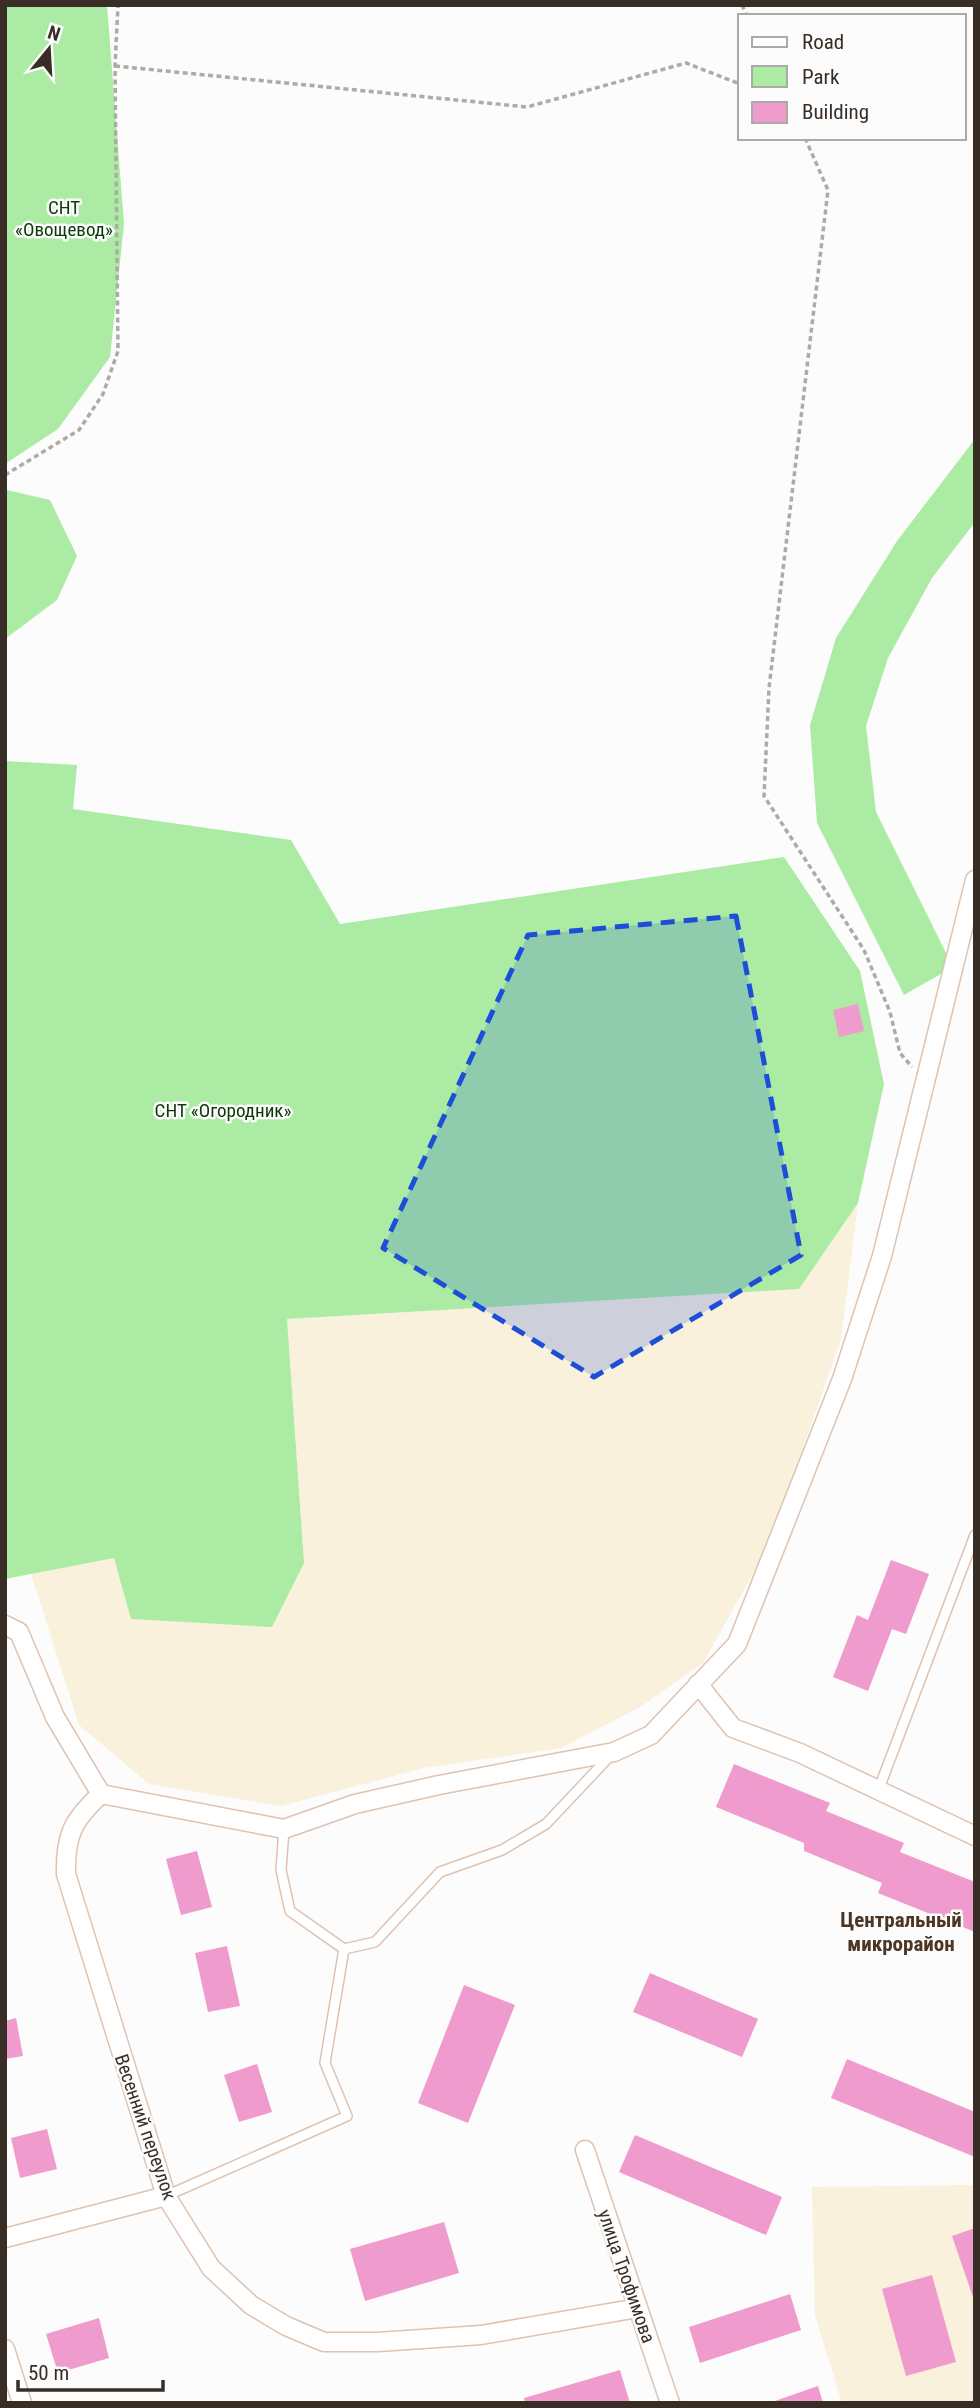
<svg xmlns="http://www.w3.org/2000/svg" width="980" height="2408" font-family="'Roboto Condensed',sans-serif">
  <style>
    .industrial { fill: #f9f1db }
    .green { fill: #abeba3 }
    .building { fill: #f09bcd }
    .lines { fill: none; stroke-linecap: round; stroke-linejoin: round }
    .lane-casing { stroke: #dfc3b0; stroke-width: 12 }
    .street-casing { stroke: #dfc3b0; stroke-width: 21 }
    .path { stroke: #aeaaa6; stroke-width: 3.5; stroke-dasharray: 5 3.5; stroke-linecap: butt }
    .lane { stroke: #fff; stroke-width: 9 }
    .street { stroke: #fff; stroke-width: 18 }
    .marked { fill: #1d4ed8; fill-opacity: 0.2; stroke: #1d4ed8; stroke-width: 5; stroke-dasharray: 14 9; stroke-linejoin: round }
    .labels { text-anchor: middle; stroke-width: 5; stroke-linejoin: round; paint-order: stroke }
    .park-label { font-size: 19px; fill: #0d3909; stroke: #fbfcfb }
    .street-label { font-size: 19px; fill: #392e26; stroke: #fbfcfb }
    .neighbourhood-label { font-size: 21px; font-weight: bold; fill: #4b3525; stroke: #fbfcfb }
  </style>
  <rect width="100%" height="100%" fill="#fbfcfb"/>
  <g class="industrial">
    <polygon points="858,1203 841,1339 770,1543 703,1663 640,1707 561,1748 424,1768 281,1806 149,1784 79,1725 31,1574 114,1558 304,1563 287,1319 799,1289"/>
    <polygon points="975,2185 975,2403 842,2403 815,2315 812,2187"/>
  </g>
  <g class="green">
    <polygon points="5,5 107,5 124,224 110,357 58,429 5,464"/>
    <polygon points="975,439 975,522 932,578 888,658 866,726 876,812 953,967 904,995 817,823 810,725 836,638 897,541"/>
    <polygon points="7,490 50,500 77,556 57,600 5,639"/>
    <polygon points="5,761 77,765 73,809 291,840 340,924 784,857 860,971 884,1084 858,1203 799,1289 287,1319 304,1563 272,1627 131,1619 114,1558 5,1579"/>
  </g>
  <g class="building">
    <polygon points="858,1004 864,1031 839,1037 833,1010"/>
    <polygon points="891,1560 929,1574 906,1634 892,1629 868,1691 833,1677 857,1615 868,1620"/>
    <polygon points="734,1764 830,1803 826,1811 904,1843 900,1852 975,1882 975,1932 878,1893 882,1883 804,1851 804,1843 716,1807"/>
    <polygon points="197,1851 212,1907 181,1915 166,1859"/>
    <polygon points="227,1946 240,2006 208,2012 195,1953"/>
    <polygon points="650,1973 758,2019 742,2057 633,2012"/>
    <polygon points="464,1985 515,2005 468,2123 418,2103"/>
    <polygon points="16,2018 23,2056 5,2059 5,2021"/>
    <polygon points="847,2059 975,2112 975,2157 831,2098"/>
    <polygon points="257,2064 272,2112 239,2122 224,2075"/>
    <polygon points="47,2129 57,2169 20,2178 11,2138"/>
    <polygon points="635,2135 782,2197 766,2235 619,2172"/>
    <polygon points="444,2222 459,2273 365,2301 350,2249"/>
    <polygon points="975,2228 975,2300 974,2300 952,2236"/>
    <polygon points="932,2275 956,2362 906,2376 882,2289"/>
    <polygon points="790,2294 801,2330 700,2363 689,2327"/>
    <polygon points="99,2318 109,2358 58,2373 46,2334"/>
    <polygon points="620,2370 630,2403 525,2403 524,2398"/>
    <polygon points="818,2386 823,2403 772,2403 772,2402"/>
  </g>
  <g class="lines">
    <defs>
      <g id="lane">
        <polyline points="878,1791 975,1535"/>
        <polyline points="284,1829 281,1870 290,1911 344,1949"/>
        <polyline points="166,2196 347,2116 325,2063 344,1949 375,1942 440,1872 502,1850 546,1824 610,1756"/>
      </g>
      <g id="street">
        <polyline points="5,1625 19,1632 55,1717 101,1794 284,1829 355,1804 439,1785 614,1752 651,1735 737,1644 842,1379 882,1256 975,880"/>
        <polyline points="698,1684 733,1728 800,1753 975,1836"/>
        <path d="M101 1794C73 1820 65 1835 66 1874L166 2196 211 2268 251 2305 286 2326 324 2342H378L481 2335 638 2308"/>
        <polyline points="585,2150 670,2403"/>
        <polyline points="5,2238 166,2196"/>
        <polyline points="5,2349 22,2403"/>
      </g>
    </defs>
    <use href="#lane" class="lane-casing"/>
    <use href="#street" class="street-casing"/>
    <g class="path">
      <polyline points="742,5 747,16"/>
      <polyline points="115,66 527,107 686,63 740,84"/>
      <polyline points="805,138 828,190 769,688 764,796 864,950 890,1012 900,1053 912,1067"/>
      <polyline points="5,475 79,430 103,394 118,351 115,66 118,5"/>
    </g>
    <use href="#lane" class="lane"/>
    <use href="#street" class="street"/>
  </g>
  <path class="marked" d="M736 916 801 1255 594 1377 383 1248 528 935Z"/>
  <g class="labels">
    <g class="park-label">
      <text x="64" y="214">СНТ<tspan x="64" dy="22">«Овощевод»</tspan></text>
      <text x="223" y="1117">СНТ «Огородник»</text>
    </g>
    <g class="street-label">
      <text transform="translate(146 2127) rotate(71)" y="7">Весенний переулок</text>
      <text transform="translate(627 2276) rotate(71)" y="7">улица Трофимова</text>
    </g>
    <g class="neighbourhood-label">
      <text x="901" y="1927">Центральный<tspan x="901" dy="24">микрорайон</tspan></text>
    </g>
  </g>
  <rect width="980" height="2408" fill="none" stroke="#392e26" stroke-width="14"/>
  <rect x="738" y="14" width="228" height="126" fill="#fbfcfb" stroke="#adaaa6" stroke-width="2"/>
  <rect x="752" y="37" width="35" height="10" fill="#ffffff" stroke="#adaaa6" stroke-width="2"/>
  <text x="802" y="49" font-size="21" fill="#392e26">Road</text>
  <rect x="752" y="66" width="35" height="21" fill="#abeba3" stroke="#adaaa6" stroke-width="2"/>
  <text x="802" y="84" font-size="21" fill="#392e26">Park</text>
  <rect x="752" y="102" width="35" height="21" fill="#f09bcd" stroke="#adaaa6" stroke-width="2"/>
  <text x="802" y="119" font-size="21" fill="#392e26">Building</text>
  <g transform="translate(49 49) rotate(18)" stroke="#fbfcfb" stroke-width="5" paint-order="stroke">
  <path d="M0-5L12 26L0 18L-12 26Z" fill="#392e26"/>
  <text y="-10" font-size="19" font-weight="bold" text-anchor="middle" fill="#392e26">N</text>
  </g>
  <path d="M18 2380v10h145v-10" fill="none" stroke="#392e26" stroke-width="3.5"/>
  <text x="28" y="2380" font-size="21" fill="#392e26" stroke="#fbfcfb" stroke-width="5" paint-order="stroke">50 m</text>
</svg>
